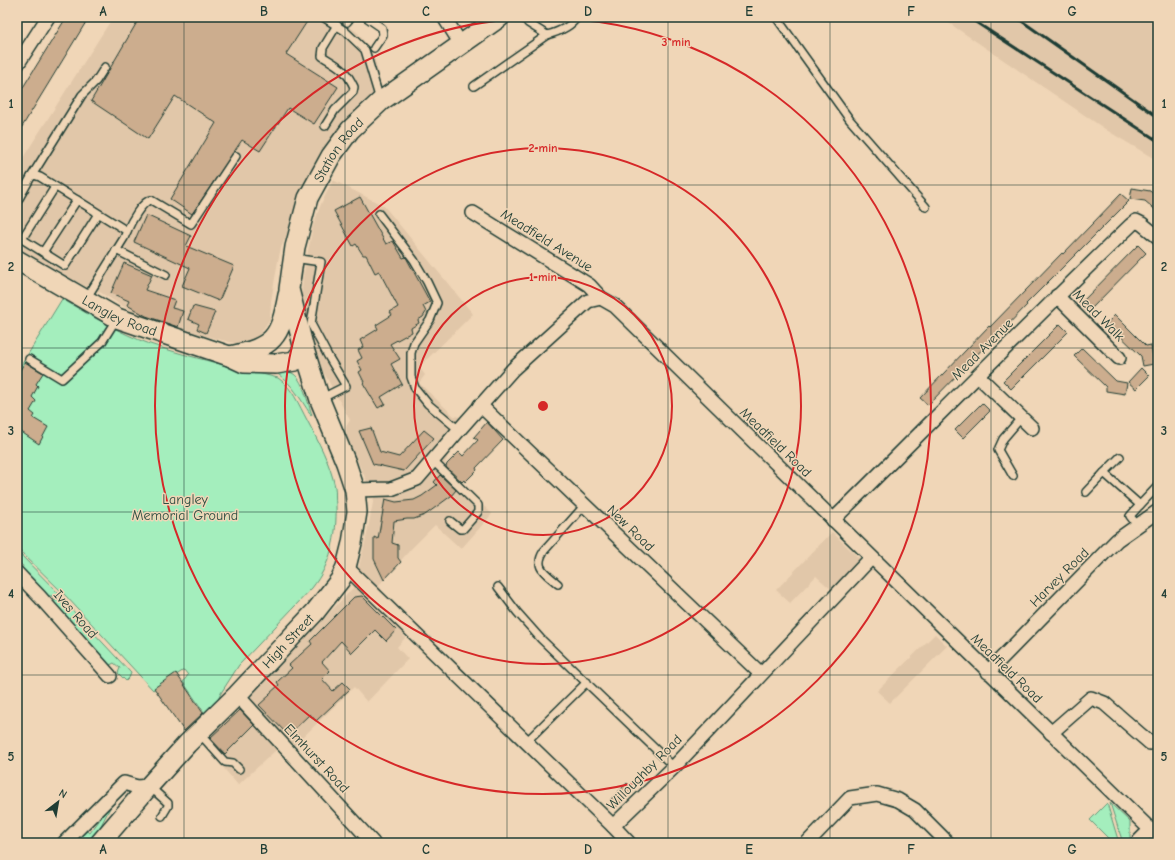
<svg xmlns="http://www.w3.org/2000/svg" width="1175" height="860" font-family="'Comic Neue',sans-serif">
  <style>
    .built { fill: #e1c7a9 }
    .green { fill: #a4eebd; stroke: #629678 }
    .building { fill: #ccad8e; stroke: #1f3d34 }
    .lines { fill: none; stroke-linecap: round; stroke-linejoin: round }
    .lane-casing { stroke: #1f3d34; stroke-width: 10 }
    .street-casing { stroke: #1f3d34; stroke-width: 16 }
    .secondary-casing { stroke: #1f3d34; stroke-width: 22 }
    .lane { stroke: #f0d6b7; stroke-width: 7 }
    .street { stroke: #f0d6b7; stroke-width: 13 }
    .secondary { stroke: #f0d6b7; stroke-width: 19 }
    .rail { stroke: #1f3d34; stroke-width: 3 }
    .grid { fill: none; stroke: #1f3d34; stroke-width: 1; stroke-opacity: 0.55 }
    .ring { fill: none; stroke: #d62828; stroke-width: 2 }
    .labels { text-anchor: middle; stroke-width: 3; stroke-linejoin: round; paint-order: stroke }
    .street-label { font-size: 14px; fill: #1f3d34; stroke: #f0d6b7 }
    .park-label { font-size: 14px; fill: #2c4f42; stroke: #f0d6b7 }
    .centre { fill: #d62828; stroke: #f0d6b7; stroke-width: 2 }
    .ring-label { font-size: 12px; text-anchor: middle; font-weight: bold; fill: #d62828; stroke: #f0d6b7; stroke-width: 3; stroke-linejoin: round; paint-order: stroke }
    .neatline { fill: none; stroke: #1f3d34; stroke-width: 1.5 }
    .grid-label { font-size: 13px; text-anchor: middle; font-weight: bold; fill: #1f3d34 }
  </style>
  <rect width="100%" height="100%" fill="#f0d6b7"/>
  <filter id="ink" filterUnits="userSpaceOnUse"><feTurbulence type="fractalNoise" baseFrequency=".025" numOctaves="2"/><feDisplacementMap in="SourceGraphic" scale="8" xChannelSelector="R" yChannelSelector="G"/><feConvolveMatrix kernelMatrix="1 2 1 2 8 2 1 2 1" color-interpolation-filters="sRGB"/></filter>
  <g filter="url(#ink)">
    <g class="built">
      <polygon points="113,17 337,17 358,33 370,49 376,63 381,87 387,90 295,215 281,248 278,261 271,301 270,319 260,334 253,341 242,345 149,322 95,289 95,291 49,268 17,249 17,167"/>
      <polygon points="940,17 1158,17 1158,161 1108,131"/>
      <polygon points="333,180 384,206 473,314 419,367 425,375 419,383 454,416 461,417 444,467 492,514 461,549 435,525 411,549 379,585 405,638 397,647 408,659 367,702 354,687 296,744 275,751 238,785 205,746 200,741 260,686 354,587 367,534 374,497 346,436 346,427 350,420 324,373 317,368 300,311 303,277 313,226 321,204"/>
      <polygon points="832,532 862,561 833,591 816,576 790,603 776,590"/>
      <polygon points="935,634 947,646 890,703 877,691"/>
    </g>
    <g class="green">
      <path d="M62 299C90 315 119 333 150 344 191 358 235 367 278 378 292 387 299 405 307 420 318 441 330 463 335 487 336 493 335 499 336 505 337 536 331 564 312 588L239 665 221 693 214 709 208 718 183 682 188 675 184 670 153 690 65 595 17 548V372Z"/>
      <path d="M280 369C284 370 289 371 292 373 303 378 308 404 312 415H311C299 397 293 384 275 372Z"/>
      <polygon points="17,551 61,596 43,596 21,570 23,566 17,560"/>
      <polygon points="63,600 131,673 129,678 126,681 118,673 120,668 114,663 110,665 106,663 48,601"/>
      <polygon points="113,802 92,843 81,843 82,842 76,837 83,829 90,833 104,814 101,809"/>
      <polygon points="1107,803 1119,843 1113,843 1090,820"/>
      <polygon points="1110,803 1130,822 1130,841 1128,843 1123,843"/>
    </g>
    <g class="building">
      <polygon points="69,17 89,17 17,135 17,97 64,21 65,22"/>
      <polygon points="140,17 310,17 286,54 338,87 314,124 288,108 260,151 242,140 192,214 170,199 216,123 175,96 148,139 91,101"/>
      <polygon points="1132,188 1150,191 1158,198 1158,212 1145,201 1130,199"/>
      <polygon points="1121,194 1129,201 1026,304 1027,305 1000,333 999,332 928,405 920,398 989,326 990,327 1062,253 1063,254"/>
      <polygon points="360,197 386,244 393,241 403,258 406,257 408,261 430,302 423,306 426,312 423,317 418,320 419,323 411,328 412,332 390,344 400,359 391,364 402,384 381,397 385,404 378,408 363,383 364,382 359,372 362,370 357,361 362,358 358,350 363,347 360,340 378,329 376,325 392,315 390,312 398,307 379,271 375,273 366,255 363,255 356,244 353,246 334,211"/>
      <polygon points="146,215 191,236 186,246 234,266 219,301 182,286 190,268 134,242"/>
      <polygon points="1138,245 1146,253 1090,310 1082,302"/>
      <polygon points="124,263 152,275 145,290 175,300 172,308 183,311 178,327 146,316 127,305 129,301 111,293"/>
      <polygon points="193,306 215,312 206,333 197,329 199,324 188,319"/>
      <polygon points="1115,315 1146,346 1151,345 1154,364 1143,366 1141,356 1107,323"/>
      <polygon points="1060,324 1068,332 1011,389 1003,381"/>
      <polygon points="1082,348 1116,381 1127,383 1125,394 1106,391 1106,387 1074,356"/>
      <polygon points="25,362 43,373 36,384 38,386 32,397 36,401 30,411 35,415 33,418 48,427 39,444 17,429 17,375"/>
      <polygon points="1141,368 1149,376 1136,389 1128,382"/>
      <polygon points="982,403 990,411 963,438 955,430"/>
      <polygon points="487,422 503,440 476,468 477,470 465,482 464,480 462,482 446,467 447,464 459,452 463,456 478,440 474,437"/>
      <polygon points="371,428 380,452 399,457 424,430 434,438 404,471 373,464 359,431"/>
      <polygon points="440,475 456,490 451,496 425,515 414,519 407,519 394,521 392,543 398,545 398,558 401,562 384,580 374,559 374,537 378,539 385,499 396,502 414,500 422,496 437,485 434,482"/>
      <polygon points="362,596 396,630 386,641 375,630 352,653 341,641 322,662 330,671 322,679 333,691 343,682 350,689 316,721 310,714 288,735 259,705 270,695 269,694 279,685 277,682 292,668 289,665 312,644 310,641 354,597"/>
      <polygon points="176,673 203,713 184,731 154,688"/>
      <polygon points="240,710 254,725 225,754 210,738"/>
      <polygon points="627,783 633,790 616,807 610,800"/>
    </g>
    <g class="lines">
      <defs>
        <g id="lane">
          <polyline points="323,17 345,31 365,50 380,100"/>
          <polyline points="366,17 382,28 383,35 374,48"/>
          <path d="M524 17 528 23 547 35C558 32 571 27 577 17"/>
          <polyline points="776,17 850,120 926,207"/>
          <polyline points="347,22 351,17"/>
          <polyline points="474,86 547,35"/>
          <path d="M325 126 335 110 353 92 354 87C345 68 339 67 322 56L323 48 337 25"/>
          <polyline points="31,177 82,95 96,81 105,67"/>
          <polyline points="55,187 22,239 65,266 98,214"/>
          <polyline points="17,202 31,177 34,175 40,177 127,231 124,238 86,299"/>
          <polyline points="379,214 414,260 427,282 437,303 430,320 414,343 411,353 411,377 415,388 428,404 459,430"/>
          <path d="M127 231C131 222 142 201 151 200L191 224 236 156"/>
          <polyline points="116,250 166,275"/>
          <polyline points="43,252 77,200"/>
          <polyline points="293,258 321,262 311,324 328,356 346,386 320,399"/>
          <polyline points="29,359 62,379 102,342 117,318"/>
          <polyline points="433,461 478,505 478,512 463,529 460,529 450,521"/>
          <polyline points="1104,473 1120,457"/>
          <polyline points="1013,476 998,450 1003,439 1021,418"/>
          <polyline points="1086,492 1104,473 1140,505 1130,516 1137,525"/>
          <polyline points="1140,505 1158,486"/>
          <path d="M558 584C546 573 533 568 544 551L584 506"/>
          <polyline points="498,587 517,612 541,639 674,767"/>
          <polyline points="199,733 225,762 233,763 239,769"/>
          <polyline points="526,742 587,682"/>
          <polyline points="149,786 168,803 168,806 162,816"/>
        </g>
        <g id="street">
          <polyline points="444,17 461,44"/>
          <polyline points="17,65 48,17"/>
          <polyline points="473,213 589,285 601,298 615,306 1158,837"/>
          <polyline points="1057,296 1119,358"/>
          <polyline points="978,376 1032,428"/>
          <polyline points="480,405 761,674"/>
          <polyline points="355,490 391,489 417,479 459,430 513,369 588,301 601,298"/>
          <path d="M833 520C932 422 1030 322 1131 225L1136 221 1142 224 1158 237"/>
          <polyline points="346,567 613,826 674,767 871,558"/>
          <polyline points="17,573 40,597 110,676"/>
          <polyline points="988,672 1117,540 1158,511"/>
          <polyline points="237,695 373,843"/>
          <polyline points="1051,733 1091,698 1104,703 1150,743"/>
          <polyline points="613,826 629,843"/>
          <polyline points="64,843 124,783 137,787 149,786"/>
          <polyline points="807,843 850,798 877,794 898,800 915,810 948,843"/>
          <polyline points="1137,843 1150,830"/>
        </g>
        <g id="secondary">
          <path id="s1" d="M17 260 117 318 229 356 244 363 276 364 295 361 304 349"/>
          <path d="M230 356C274 347 280 338 288 295"/>
          <path id="s2" d="M100 843 149 786 187 744 237 695 315 612 340 580 346 567 352 543 357 512 355 490 346 463 320 400 304 349 289 289 295 247 308 198 331 156 350 130 381 101 500 17"/>
        </g>
      </defs>
      <use href="#lane" class="lane-casing"/>
      <use href="#street" class="street-casing"/>
      <use href="#secondary" class="secondary-casing"/>
      <use href="#lane" class="lane"/>
      <use href="#street" class="street"/>
      <use href="#secondary" class="secondary"/>
      <g class="rail">
        <polyline points="968,17 1158,141"/>
        <polyline points="1016,17 1158,117"/>
      </g>
    </g>
  </g>
  <path class="grid" d="M184 17V843M345 17V843M507 17V843M668 17V843M830 17V843M991 17V843M17 185H1158M17 348H1158M17 512H1158M17 675H1158"/>
  <g class="ring">
    <circle cx="543" cy="406" r="129"/>
    <circle cx="543" cy="406" r="258"/>
    <circle cx="543" cy="406" r="388"/>
  </g>
  <g class="labels">
    <g class="street-label">
      <text dy="5" stroke="none"><textPath href="#s2" startOffset="811">Station Road</textPath></text>
      <text transform="translate(547 240) rotate(32)" y="5">Meadfield Avenue</text>
      <text dy="5" stroke="none"><textPath href="#s1" startOffset="117">Langley Road</textPath></text>
      <text transform="translate(1099 315) rotate(45)" y="5">Mead Walk</text>
      <text transform="translate(982 349) rotate(-45)" y="5">Mead Avenue</text>
      <text transform="translate(776 442) rotate(44)" y="5">Meadfield Road</text>
      <text transform="translate(631 528) rotate(44)" y="5">New Road</text>
      <text transform="translate(1059 577) rotate(-45)" y="5">Harvey Road</text>
      <text transform="translate(76 614) rotate(49)" y="5">Ives Road</text>
      <text dy="5" stroke="none"><textPath href="#s2" startOffset="276">High Street</textPath></text>
      <text transform="translate(1007 668) rotate(44)" y="5">Meadfield Road</text>
      <text transform="translate(317 758) rotate(47)" y="5">Elmhurst Road</text>
      <text transform="translate(644 772) rotate(-45)" y="5">Willoughby Road</text>
    </g>
    <g class="park-label">
      <text x="185" y="504">Langley<tspan x="185" dy="16">Memorial Ground</tspan></text>
    </g>
  </g>
  <circle cx="543" cy="406" r="6" class="centre"/>
  <g class="ring-label">
    <text x="676" y="46">3 min</text>
    <text x="543" y="152">2 min</text>
    <text x="543" y="281">1 min</text>
  </g>
  <rect width="1175" height="860" fill="none" stroke="#f0d6b7" stroke-width="44"/>
  <g transform="translate(58 802) rotate(31)" stroke="#f0d6b7" stroke-width="3" paint-order="stroke">
  <path d="M0-3L7 15L0 10L-7 15Z" fill="#1f3d34"/>
  <text y="-6" font-size="11" font-weight="bold" text-anchor="middle" fill="#1f3d34">N</text>
  </g>
  <rect x="22" y="22" width="1131" height="816" class="neatline"/>
  <g class="grid-label">
    <text x="103" y="16">A</text>
    <text x="264" y="16">B</text>
    <text x="426" y="16">C</text>
    <text x="588" y="16">D</text>
    <text x="749" y="16">E</text>
    <text x="911" y="16">F</text>
    <text x="1072" y="16">G</text>
    <text x="11" y="108">1</text>
    <text x="1164" y="108">1</text>
    <text x="11" y="271">2</text>
    <text x="1164" y="271">2</text>
    <text x="11" y="435">3</text>
    <text x="1164" y="435">3</text>
    <text x="11" y="598">4</text>
    <text x="1164" y="598">4</text>
    <text x="11" y="761">5</text>
    <text x="1164" y="761">5</text>
    <text x="103" y="854">A</text>
    <text x="264" y="854">B</text>
    <text x="426" y="854">C</text>
    <text x="588" y="854">D</text>
    <text x="749" y="854">E</text>
    <text x="911" y="854">F</text>
    <text x="1072" y="854">G</text>
  </g>
</svg>
